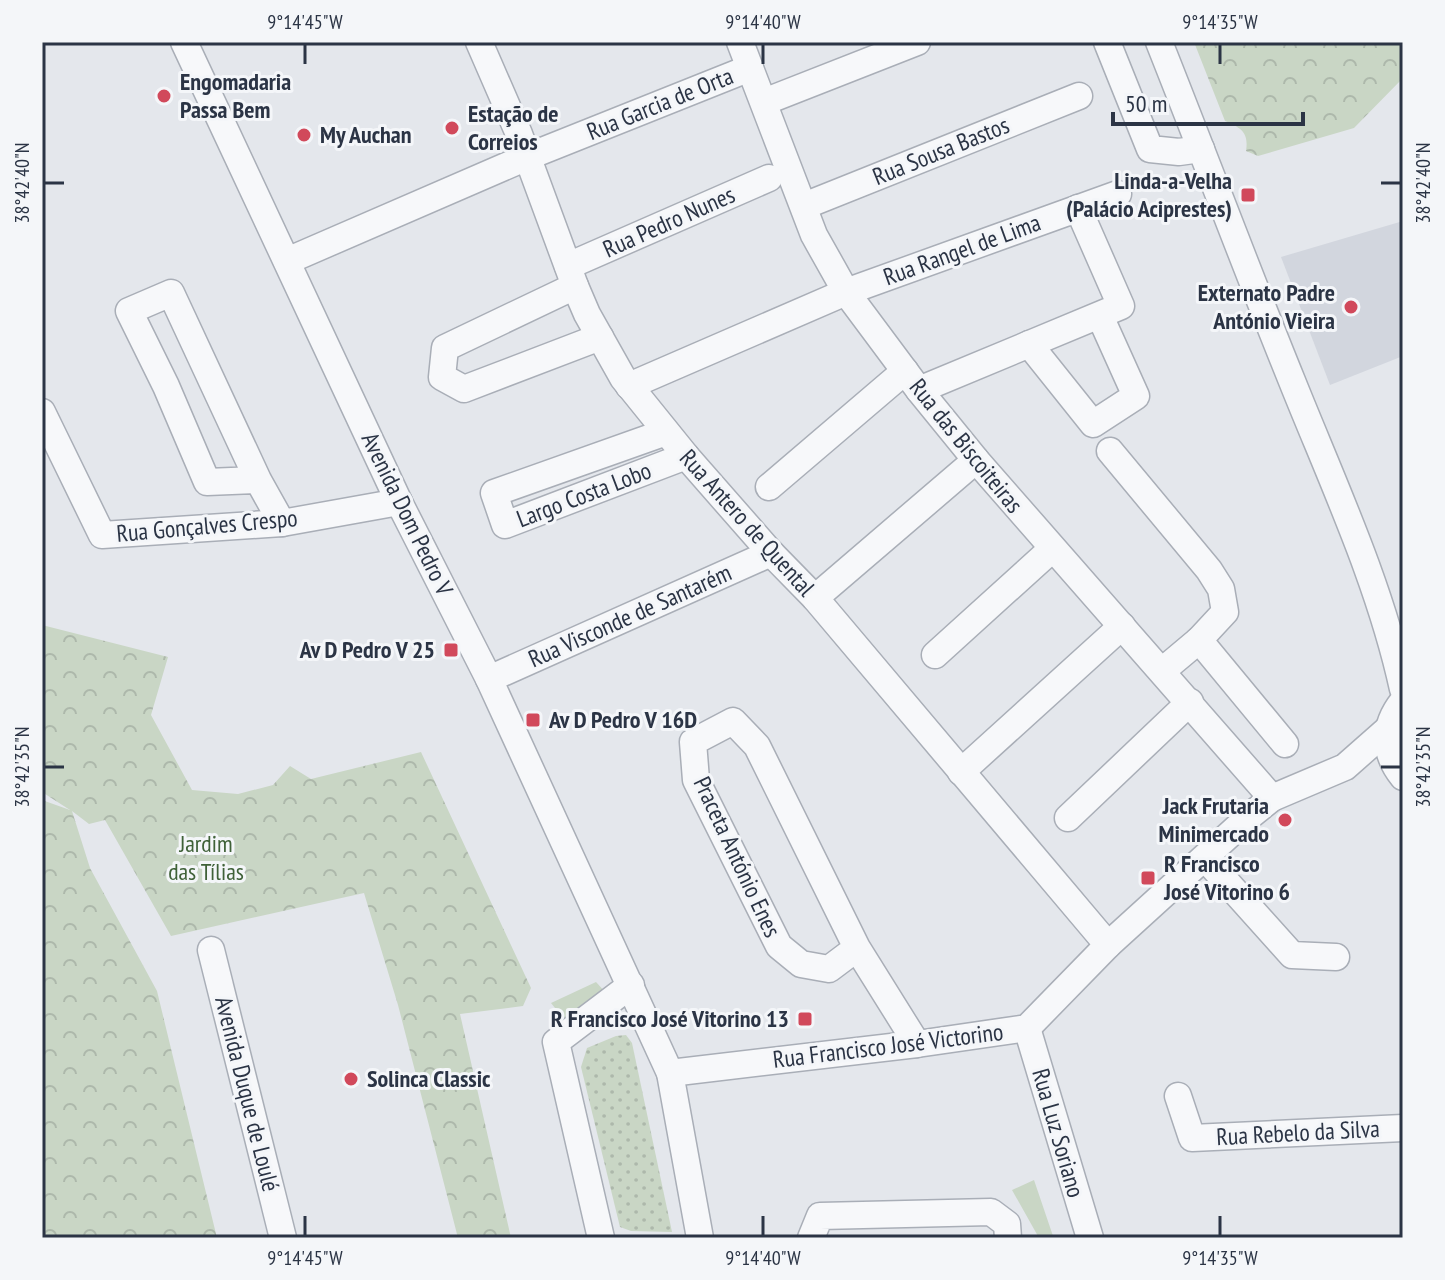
<svg xmlns="http://www.w3.org/2000/svg" width="1445" height="1280" font-family="'PT Sans Narrow',sans-serif">
  <style>
    .built { fill: #d2d6de }
    .grass { fill: url(#grass-dots) }
    .forest { fill: url(#forest-crowns) }
    .garden { fill: #c9d6c5 }
    .lines { fill: none; stroke-linecap: round; stroke-linejoin: round }
    .minor-casing { stroke: #a9aeb7; stroke-width: 29 }
    .minor { stroke: #f7f8fa; stroke-width: 26 }
    .ticks { fill: none; stroke: #2b3445; stroke-width: 3 }
    .poi-dot { fill: #d1495b; stroke: #f4f6f9; stroke-width: 3 }
    .labels { text-anchor: middle; stroke-width: 6; stroke-linejoin: round; paint-order: stroke }
    .poi-label { font-size: 24px; font-weight: bold; fill: #2b3445; stroke: #f4f6f9; text-anchor: start }
    .street-label { font-size: 24px; fill: #2b3445; stroke: #f4f6f9 }
    .park-label { font-size: 24px; fill: #3f6138; stroke: #f4f6f9 }
    .neatline { fill: none; stroke: #2b3445; stroke-width: 3 }
    .ticks-label { font-size: 20px; text-anchor: middle; fill: #2b3445 }
  </style>
  <defs>
    <pattern id="grass-dots" width="8" height="8" patternUnits="userSpaceOnUse" patternTransform="scale(2)"><rect width="8" height="8" fill="#c9d6c5"/><path d="M2 2h.1M6 6h.1" fill="none" stroke="#adb8ab" stroke-width="1.8" stroke-linecap="round"/></pattern>
    <pattern id="forest-crowns" width="20" height="18" patternUnits="userSpaceOnUse" patternTransform="scale(2)"><rect width="20" height="18" fill="#c9d6c5"/><path d="M2 6a3 3 0 1 1 6 0M12 15a3 3 0 1 1 6 0" fill="none" stroke="#adb8ab"/></pattern>
  </defs>
  <rect width="100%" height="100%" fill="#e4e7ec"/>
  <polygon class="built" points="1403,221 1403,356 1330,385 1281,257"/>
  <polygon class="grass" points="626,1035 632,1043 672,1232 631,1231 620,1227 581,1067 587,1048 616,1036"/>
  <g class="forest">
    <path d="M1194 42H1403V78L1354 128 1258 156 1246 151C1249 132 1241 128 1225 121Z"/>
    <polygon points="42,625 168,657 151,715 192,790 238,794 273,785 290,766 311,779 421,752 531,988 523,1006 460,1014 511,1238 458,1238 398,1005 364,893 171,936 105,820 89,824 72,811 90,868 157,991 217,1238 42,1238 42,800 70,810 42,792"/>
  </g>
  <g class="garden">
    <polygon points="596,982 606,993 569,1025 551,1003"/>
    <polygon points="1034,1180 1053,1236 1054,1238 1039,1238 1012,1190"/>
  </g>
  <g class="lines">
    <defs>
      <g id="minor">
        <polyline points="184,42 399,502 489,679 670,1073 700,1238"/>
        <polyline points="479,42 519,134 575,286 587,314 623,378 686,456 771,553 815,598 1108,945"/>
        <polyline points="740,42 814,235 846,292 919,390 976,460 1272,798"/>
        <polyline points="1107,42 1150,149 1179,152 1201,149"/>
        <path d="M1159 42C1204 155 1246 268 1292 381 1332 481 1380 583 1403 689"/>
        <polyline points="764,102 917,42"/>
        <polyline points="804,206 1079,96"/>
        <polyline points="287,261 527,157 750,68"/>
        <polyline points="568,266 769,178"/>
        <polyline points="575,286 445,348 442,377 464,389 600,337"/>
        <polyline points="1029,344 1093,424 1136,396 1100,316"/>
        <polyline points="629,386 846,292 1118,194"/>
        <polyline points="919,390 1121,306 1078,208"/>
        <polyline points="42,412 102,535 282,523 399,502"/>
        <polyline points="666,432 494,493 505,525 686,456"/>
        <polyline points="1110,451 1209,570 1221,589 1225,612 1199,640 1162,671"/>
        <polyline points="258,480 207,482 166,386 129,311 171,293 258,480 282,523"/>
        <polyline points="769,487 905,371"/>
        <polyline points="815,598 976,460"/>
        <polyline points="1199,640 1285,744"/>
        <polyline points="935,655 1052,549"/>
        <polyline points="489,679 771,553"/>
        <path d="M1403 701C1383 726 1383 752 1403 777"/>
        <polyline points="961,772 1122,626"/>
        <polyline points="1068,818 1190,702"/>
        <polyline points="1205,858 1292,955 1336,957"/>
        <polyline points="857,948 829,969 801,964 779,946 696,780 693,742 733,721 757,746 857,948 917,1044"/>
        <polyline points="211,950 283,1238"/>
        <polyline points="1027,1028 1090,1238"/>
        <polyline points="670,1073 917,1044 1027,1028 1108,945 1251,815 1272,798 1345,767 1387,730"/>
        <polyline points="1178,1096 1192,1138 1403,1128"/>
        <polyline points="601,1238 556,1042 631,985"/>
        <polyline points="811,1238 820,1216 991,1212 1007,1224 1008,1238"/>
      </g>
    </defs>
    <use href="#minor" class="minor-casing"/>
    <use href="#minor" class="minor"/>
  </g>
  <path class="ticks" d="M305 44V64M763 44V64M1220 44V64M44 183H64M1381 183H1401M44 767H64M1381 767H1401M305 1216V1236M763 1216V1236M1220 1216V1236"/>
  <g class="poi-dot">
    <circle cx="164" cy="96" r="8"/>
    <circle cx="452" cy="128" r="8"/>
    <circle cx="304" cy="135" r="8"/>
    <rect x="1240" y="187" width="16" height="16" rx="4"/>
    <circle cx="1351" cy="307" r="8"/>
    <rect x="443" y="642" width="16" height="16" rx="4"/>
    <rect x="525" y="712" width="16" height="16" rx="4"/>
    <circle cx="1285" cy="820" r="8"/>
    <rect x="1140" y="870" width="16" height="16" rx="4"/>
    <rect x="797" y="1011" width="16" height="16" rx="4"/>
    <circle cx="351" cy="1079" r="8"/>
  </g>
  <g class="labels">
    <g class="poi-label">
      <text x="180" y="90">Engomadaria<tspan x="180" dy="28">Passa Bem</tspan></text>
      <text x="468" y="122">Estação de<tspan x="468" dy="28">Correios</tspan></text>
      <text x="320" y="143">My Auchan</text>
      <text x="1232" y="189" text-anchor="end">Linda-a-Velha<tspan x="1232" dy="28">(Palácio Aciprestes)</tspan></text>
      <text x="1335" y="301" text-anchor="end">Externato Padre<tspan x="1335" dy="28">António Vieira</tspan></text>
      <text x="435" y="658" text-anchor="end">Av D Pedro V 25</text>
      <text x="549" y="728">Av D Pedro V 16D</text>
      <text x="1269" y="814" text-anchor="end">Jack Frutaria<tspan x="1269" dy="28">Minimercado</tspan></text>
      <text x="1164" y="872">R Francisco<tspan x="1164" dy="28">José Vitorino 6</tspan></text>
      <text x="789" y="1027" text-anchor="end">R Francisco José Vitorino 13</text>
      <text x="367" y="1087">Solinca Classic</text>
    </g>
    <g class="street-label">
      <text transform="translate(660 104) rotate(-22)" y="8">Rua Garcia de Orta</text>
      <text transform="translate(941 151) rotate(-22)" y="8">Rua Sousa Bastos</text>
      <text transform="translate(669 222) rotate(-24)" y="8">Rua Pedro Nunes</text>
      <text transform="translate(962 250) rotate(-20)" y="8">Rua Rangel de Lima</text>
      <text transform="translate(966 446) rotate(51)" y="8">Rua das Biscoiteiras</text>
      <text transform="translate(584 495) rotate(-21)" y="8">Largo Costa Lobo</text>
      <text transform="translate(407 514) rotate(64)" y="8">Avenida Dom Pedro V</text>
      <text transform="translate(747 523) rotate(48)" y="8">Rua Antero de Quental</text>
      <text transform="translate(207 526) rotate(-5)" y="8">Rua Gonçalves Crespo</text>
      <text transform="translate(630 616) rotate(-24)" y="8">Rua Visconde de Santarém</text>
      <text transform="translate(737 857) rotate(65)" y="8">Praceta António Enes</text>
      <text transform="translate(888 1046) rotate(-7)" y="8">Rua Francisco José Victorino</text>
      <text transform="translate(247 1094) rotate(76)" y="8">Avenida Duque de Loulé</text>
      <text transform="translate(1058 1133) rotate(74)" y="8">Rua Luz Soriano</text>
      <text transform="translate(1298 1133) rotate(-3)" y="8">Rua Rebelo da Silva</text>
    </g>
    <g class="park-label">
      <text x="206" y="852">Jardim<tspan x="206" dy="28">das Tílias</tspan></text>
    </g>
  </g>
  <rect width="1445" height="1280" fill="none" stroke="#f4f6f9" stroke-width="88"/>
  <path d="M1113 112v12h190v-12" fill="none" stroke="#2b3445" stroke-width="4"/>
  <text x="1125" y="112" font-size="24" fill="#2b3445" stroke="#f4f6f9" stroke-width="6" paint-order="stroke">50 m</text>
  <rect x="44" y="44" width="1357" height="1192" class="neatline"/>
  <g class="ticks-label">
    <text x="305" y="29">9°14'45"W</text>
    <text x="763" y="29">9°14'40"W</text>
    <text x="1220" y="29">9°14'35"W</text>
    <text transform="translate(22 183) rotate(-90)" y="7">38°42'40"N</text>
    <text transform="translate(1423 183) rotate(-90)" y="7">38°42'40"N</text>
    <text transform="translate(22 767) rotate(-90)" y="7">38°42'35"N</text>
    <text transform="translate(1423 767) rotate(-90)" y="7">38°42'35"N</text>
    <text x="305" y="1265">9°14'45"W</text>
    <text x="763" y="1265">9°14'40"W</text>
    <text x="1220" y="1265">9°14'35"W</text>
  </g>
</svg>
